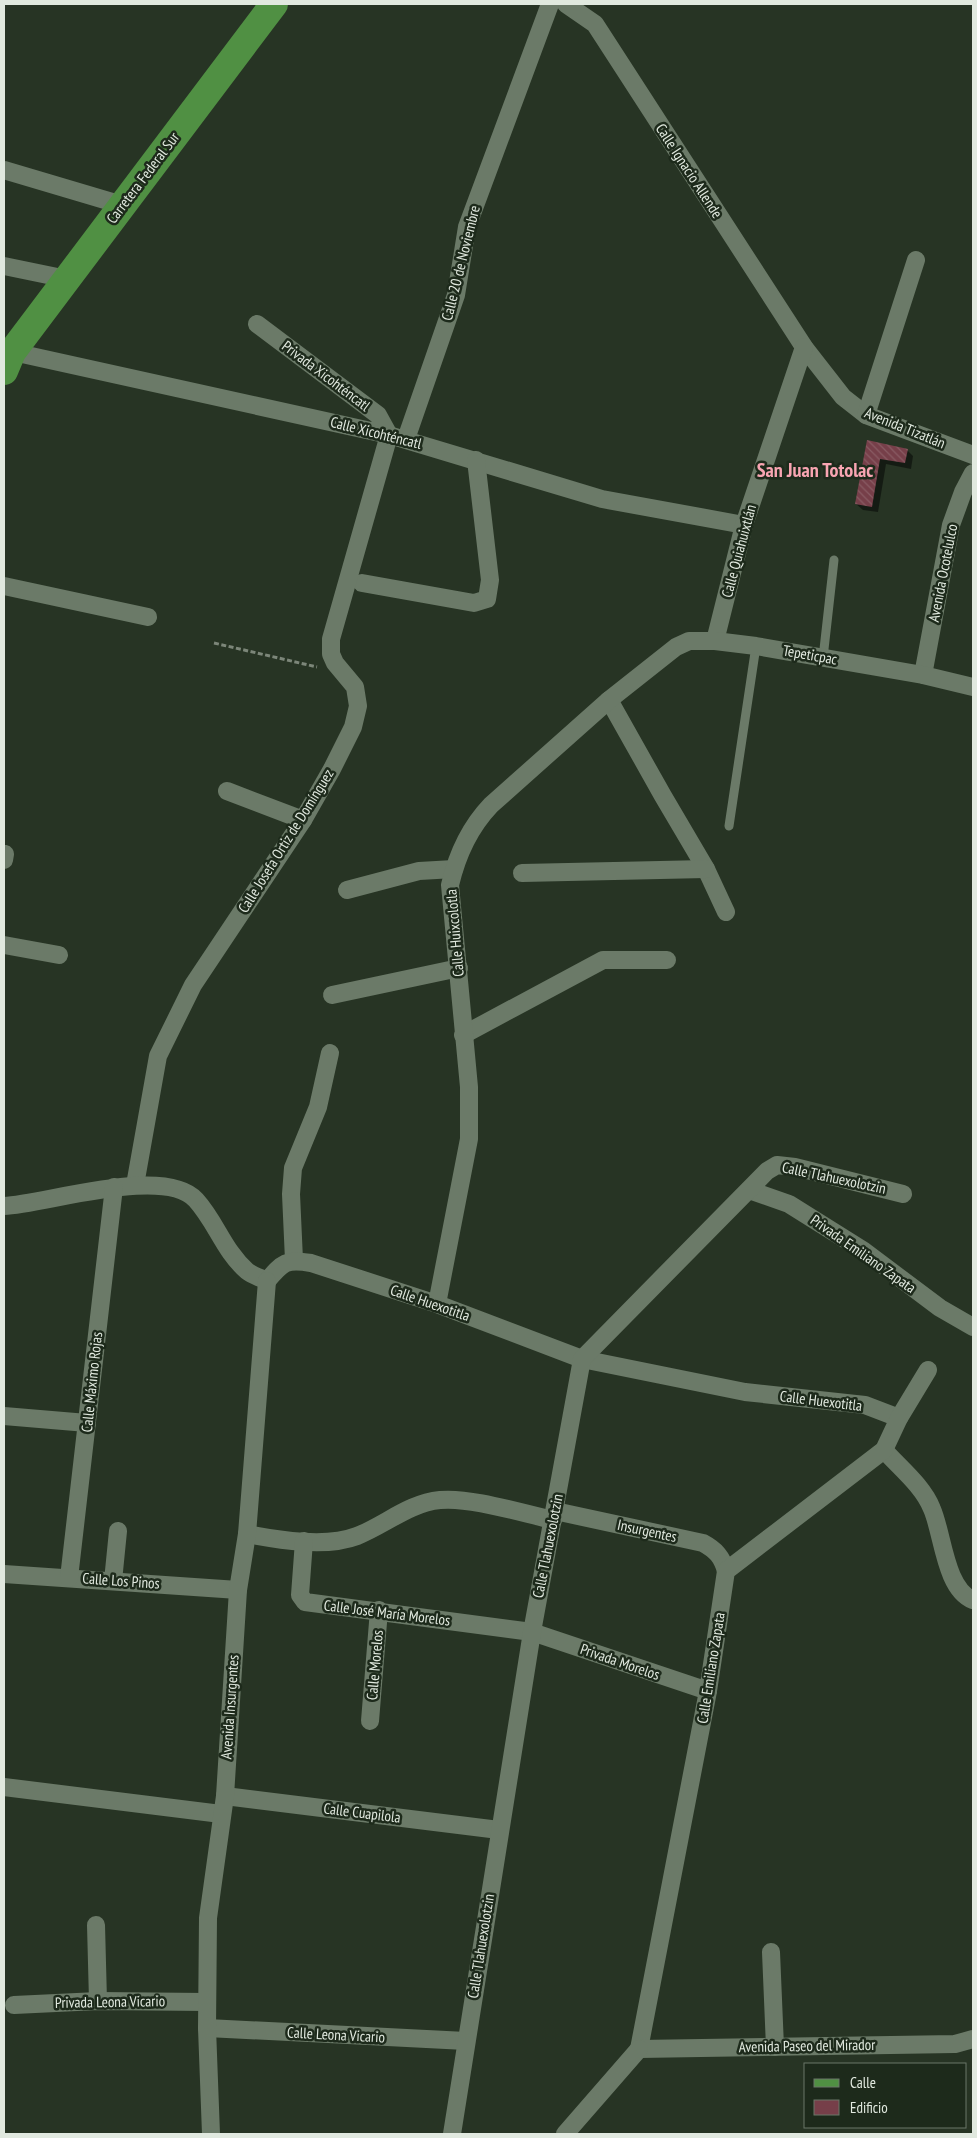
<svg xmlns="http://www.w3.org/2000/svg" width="977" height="2138" font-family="'PT Sans Narrow',sans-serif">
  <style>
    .shadow { fill: #0007 }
    .building { fill: url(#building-back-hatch) }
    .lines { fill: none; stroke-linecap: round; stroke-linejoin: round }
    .path { stroke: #7c8679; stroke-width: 3; stroke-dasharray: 5 2.5; stroke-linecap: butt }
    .lane { stroke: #6b7a68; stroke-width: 9 }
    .street { stroke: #6b7a68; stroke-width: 18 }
    .primary { stroke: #509043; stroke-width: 28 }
    .labels { text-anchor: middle; stroke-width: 5; stroke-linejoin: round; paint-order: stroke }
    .street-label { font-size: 15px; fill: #e1e9df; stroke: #1d2a1b }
    .district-label { font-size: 20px; font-weight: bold; fill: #f8a5b2; stroke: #1d2a1b }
  </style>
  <defs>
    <pattern id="building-back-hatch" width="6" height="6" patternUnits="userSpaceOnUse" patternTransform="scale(1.25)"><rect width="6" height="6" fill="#763f49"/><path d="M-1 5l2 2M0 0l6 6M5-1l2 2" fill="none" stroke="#895b63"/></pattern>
  </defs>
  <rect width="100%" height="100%" fill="#273424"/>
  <polygon class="shadow" points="868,442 907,450 913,456 911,469 886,464 878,512 863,510 856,504"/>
  <polygon class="building" points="867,440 908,449 905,463 880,459 872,507 855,504"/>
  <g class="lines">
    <polyline class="path" points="214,643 317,667"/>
    <g class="lane">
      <polyline points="823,658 834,560"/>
      <polyline points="729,826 756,646"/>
    </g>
    <g class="street">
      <polyline points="566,4 595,24 804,347 843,397 866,415 973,455"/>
      <polyline points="4,170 122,205"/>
      <polyline points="4,266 67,279"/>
      <polyline points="4,350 389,435 602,499 744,525"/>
      <polyline points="866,415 916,260"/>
      <polyline points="406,439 456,295 467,227 550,4"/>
      <polyline points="362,583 474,603 487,599 490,580 476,460"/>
      <polyline points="4,586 148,617"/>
      <polyline points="715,641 744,525 804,347"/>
      <polyline points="923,675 951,525 963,492 973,473"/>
      <polyline points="609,700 663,796 706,869 726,912"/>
      <polyline points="227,791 303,820"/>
      <polyline points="4,860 5,854"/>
      <polyline points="522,873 706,869"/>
      <polyline points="347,890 419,871 454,869"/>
      <polyline points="4,945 59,955"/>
      <polyline points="332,995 459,968"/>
      <polyline points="463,1035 603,960 667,960"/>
      <polyline points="135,1185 158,1056 193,985 303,820 332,769 353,727 358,706 355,687 335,663 331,654 331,639 389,435 378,415 257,324"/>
      <polyline points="749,1190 789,1204 864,1251 940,1308 973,1327"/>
      <path d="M4 1206C46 1204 165 1165 196 1200 216 1222 224 1251 247 1271 252 1275 261 1278 267 1281"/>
      <polyline points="294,1260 291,1194 293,1168 318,1107 330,1053"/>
      <path d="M267 1281C283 1262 286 1259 311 1263L437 1304 582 1359 745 1392 865 1405 899 1418"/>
      <path d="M437 1304 469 1139V1087L450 885C457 855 470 827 491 805L609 700 676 647 689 641H715L756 646 923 675 973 687"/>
      <polyline points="4,1416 87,1423"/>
      <path d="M884 1450C900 1468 923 1486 932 1509 943 1534 945 1589 973 1600"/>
      <path d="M555 1511 703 1543C716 1550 722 1557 726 1571"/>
      <path d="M247 1534C279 1540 326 1548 357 1536 385 1525 409 1503 440 1500 471 1497 521 1513 553 1520"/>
      <polyline points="304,1541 300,1595 305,1602 532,1632 708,1691"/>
      <polyline points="4,1574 238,1590"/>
      <polyline points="69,1578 114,1187"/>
      <polyline points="113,1581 118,1531"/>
      <polyline points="370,1721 379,1610"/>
      <polyline points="4,1787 221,1814"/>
      <polyline points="225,1796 499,1830"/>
      <polyline points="96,1925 98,2001"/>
      <polyline points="771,1952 775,2047"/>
      <polyline points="14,2005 98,2001 207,2002"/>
      <polyline points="207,2028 466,2041"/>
      <polyline points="639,2049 708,1691 726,1571 884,1450 899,1418 928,1370"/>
      <polyline points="639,2049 955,2044 973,2039"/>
      <polyline points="211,2134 207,2028 208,1918 225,1796 238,1590 247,1534 267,1281"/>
      <polyline points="452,2134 532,1632 582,1359 767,1171 777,1165 795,1167 903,1194"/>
      <polyline points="565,2134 639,2049"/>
    </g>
    <polyline class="primary" points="4,371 12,352 274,4"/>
  </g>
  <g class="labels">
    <g class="street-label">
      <text transform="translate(689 171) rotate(57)" y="5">Calle Ignacio Allende</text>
      <text transform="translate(143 178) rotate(-53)" y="5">Carretera Federal Sur</text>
      <text transform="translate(461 263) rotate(-76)" y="5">Calle 20 de Noviembre</text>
      <text transform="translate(326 376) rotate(37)" y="5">Privada Xicohténcatl</text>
      <text transform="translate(905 428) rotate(22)" y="5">Avenida Tizatlán</text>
      <text transform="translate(376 433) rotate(14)" y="5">Calle Xicohténcatl</text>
      <text transform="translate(739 551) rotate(-75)" y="5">Calle Quiahuixtlán</text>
      <text transform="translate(943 573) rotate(-79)" y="5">Avenida Ocotelulco</text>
      <text transform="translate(810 655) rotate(10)" y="5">Tepeticpac</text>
      <text transform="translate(286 841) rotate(-58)" y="5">Calle Josefa Ortiz de Domínguez</text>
      <text transform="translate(455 933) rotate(-95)" y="5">Calle Huixcolotla</text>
      <text transform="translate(834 1178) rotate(12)" y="5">Calle Tlahuexolotzin</text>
      <text transform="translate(863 1254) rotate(35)" y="5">Privada Emiliano Zapata</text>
      <text transform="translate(430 1303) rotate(19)" y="5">Calle Huexotitla</text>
      <text transform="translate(92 1382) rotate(-84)" y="5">Calle Máximo Rojas</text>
      <text transform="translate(821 1401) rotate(7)" y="5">Calle Huexotitla</text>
      <text transform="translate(647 1531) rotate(12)" y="5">Insurgentes</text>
      <text transform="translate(548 1546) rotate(-79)" y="5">Calle Tlahuexolotzin</text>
      <text transform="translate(121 1581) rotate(4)" y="5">Calle Los Pinos</text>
      <text transform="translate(387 1613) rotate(7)" y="5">Calle José María Morelos</text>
      <text transform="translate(620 1662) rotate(19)" y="5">Privada Morelos</text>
      <text transform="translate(375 1665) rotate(-85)" y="5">Calle Morelos</text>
      <text transform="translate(711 1668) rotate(-81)" y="5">Calle Emiliano Zapata</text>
      <text transform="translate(230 1707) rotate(-86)" y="5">Avenida Insurgentes</text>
      <text transform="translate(362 1813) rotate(7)" y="5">Calle Cuapilola</text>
      <text transform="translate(481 1946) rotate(-81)" y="5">Calle Tlahuexolotzin</text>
      <text transform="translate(110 2002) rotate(-1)" y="5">Privada Leona Vicario</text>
      <text transform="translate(336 2035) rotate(3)" y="5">Calle Leona Vicario</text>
      <text transform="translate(807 2046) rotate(-1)" y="5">Avenida Paseo del Mirador</text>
    </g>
    <g class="district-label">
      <text x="815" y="477">San Juan Totolac</text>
    </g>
  </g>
  <rect width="977" height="2138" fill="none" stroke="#e1e9df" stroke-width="10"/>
  <rect x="804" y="2063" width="162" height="65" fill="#1d2a1b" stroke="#6b7669"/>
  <rect x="814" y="2079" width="25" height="8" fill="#509043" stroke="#6b7669"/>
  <text x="850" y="2088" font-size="15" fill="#e1e9df">Calle</text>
  <rect x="814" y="2100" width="25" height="15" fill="#763f49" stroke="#6b7669"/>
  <text x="850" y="2113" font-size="15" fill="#e1e9df">Edificio</text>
</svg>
